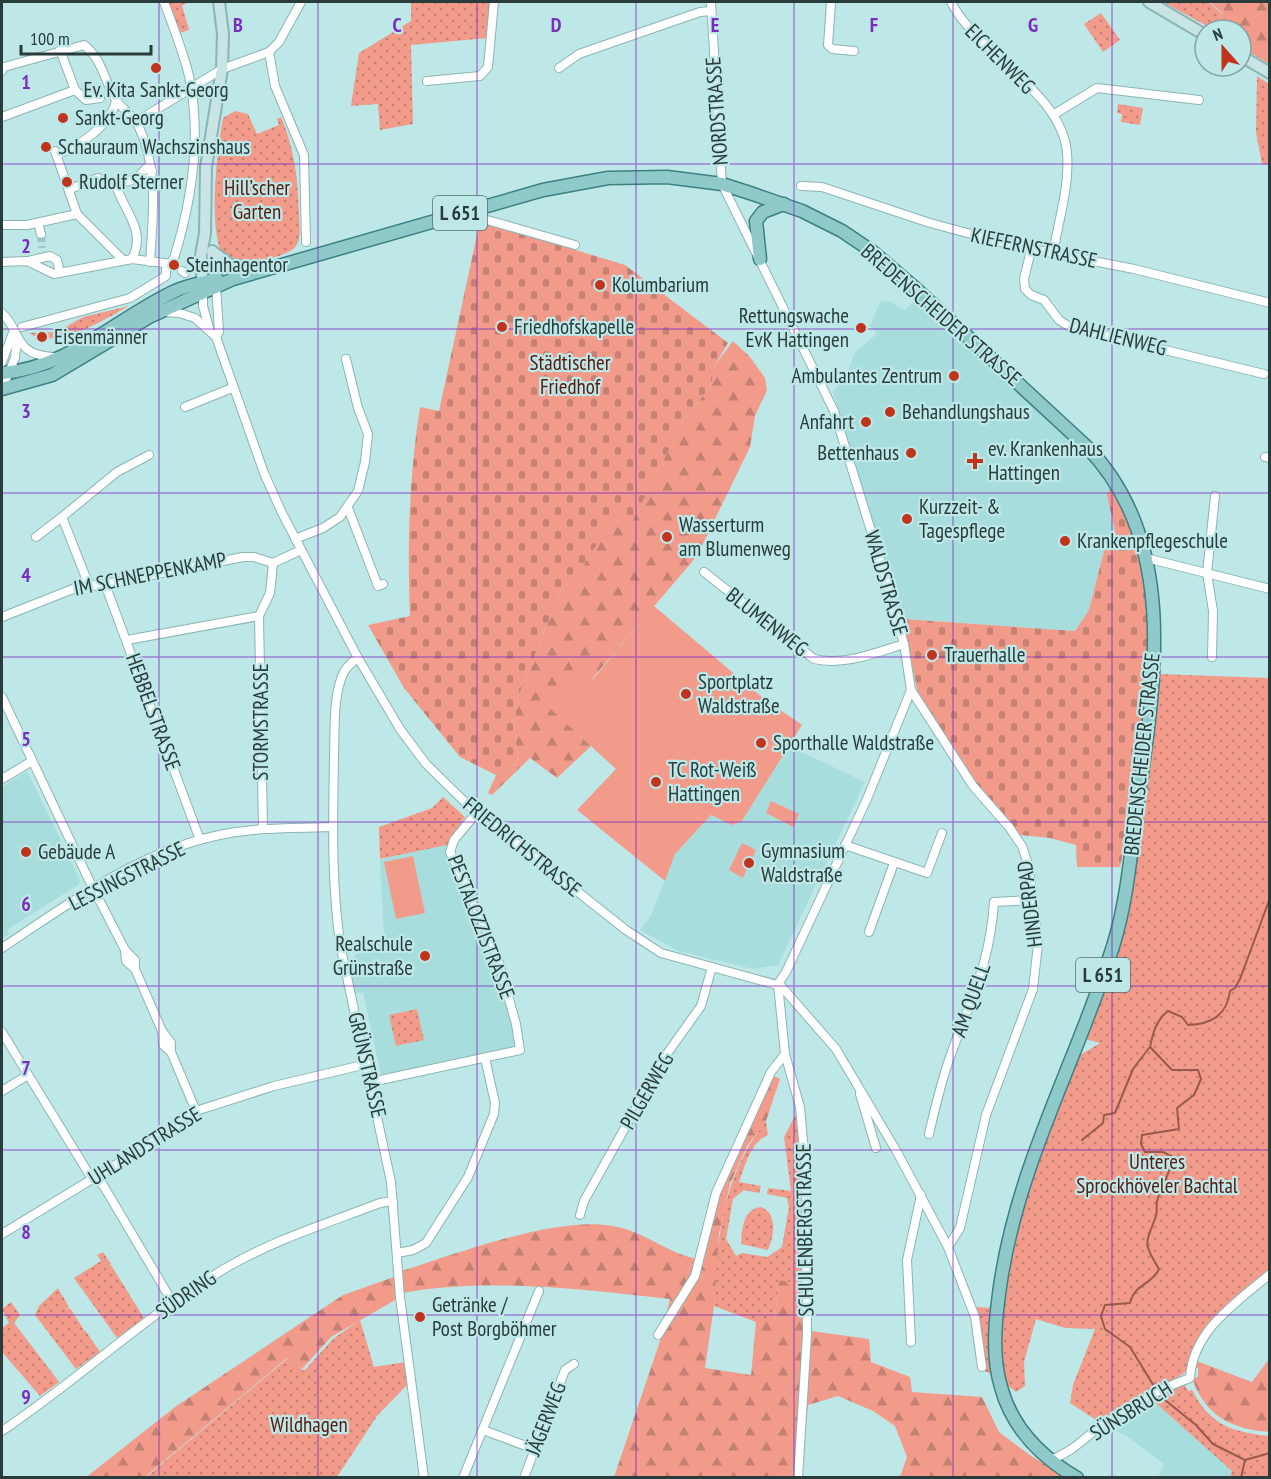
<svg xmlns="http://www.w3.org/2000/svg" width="1271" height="1479" font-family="'PT Sans Narrow',sans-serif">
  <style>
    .built { fill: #a8dddd }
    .green { fill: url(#green-dots) }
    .forest { fill: url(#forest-firs) }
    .cemetery { fill: url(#cemetery-stones) }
    .pitch { fill: #f29b8a }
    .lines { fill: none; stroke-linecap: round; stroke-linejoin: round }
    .stream { stroke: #995a4d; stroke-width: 2 }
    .street-tunnel { stroke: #a0c5c5; stroke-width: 8; stroke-dasharray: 8 4; stroke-linecap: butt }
    .street-casing { stroke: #8bb4b4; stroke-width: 10 }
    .secondary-casing { stroke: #8bb4b4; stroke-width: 14 }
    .primary-casing { stroke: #3c8081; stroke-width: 15 }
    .street { stroke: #fff; stroke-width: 8 }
    .secondary { stroke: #c8e4e5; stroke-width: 10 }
    .primary { stroke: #90c9ca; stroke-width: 12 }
    .grid { fill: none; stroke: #7b2cbf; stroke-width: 1.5; stroke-opacity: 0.55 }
    .poi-dot { fill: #c0341d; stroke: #bee8e8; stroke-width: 2 }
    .labels { text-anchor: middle; stroke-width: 4.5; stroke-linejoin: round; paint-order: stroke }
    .shield { fill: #bee8e8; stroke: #566f6f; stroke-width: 1.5 }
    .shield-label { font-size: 20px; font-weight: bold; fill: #2a3b3b }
    .street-label { font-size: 21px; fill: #2a3b3b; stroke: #bee8e8 }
    .poi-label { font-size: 21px; fill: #2a3b3b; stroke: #bee8e8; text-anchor: start }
    .park-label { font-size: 21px; fill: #58190e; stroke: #bee8e8 }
    .grid-label { font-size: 20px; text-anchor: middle; font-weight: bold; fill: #7b2cbf; stroke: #bee8e8; stroke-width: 4.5; stroke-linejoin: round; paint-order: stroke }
  </style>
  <defs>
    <pattern id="green-dots" width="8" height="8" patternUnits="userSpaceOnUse" patternTransform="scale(1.5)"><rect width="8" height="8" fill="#f29b8a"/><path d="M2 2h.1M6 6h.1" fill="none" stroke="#c48072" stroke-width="1.8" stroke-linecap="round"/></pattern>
    <pattern id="forest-firs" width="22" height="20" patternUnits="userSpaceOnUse" patternTransform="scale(1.5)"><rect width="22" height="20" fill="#f29b8a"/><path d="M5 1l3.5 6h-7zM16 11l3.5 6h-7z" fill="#c48072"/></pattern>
    <pattern id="cemetery-stones" width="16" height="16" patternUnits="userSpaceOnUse" patternTransform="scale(1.5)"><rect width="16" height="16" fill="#f29b8a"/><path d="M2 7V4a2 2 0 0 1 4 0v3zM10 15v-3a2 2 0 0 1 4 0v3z" fill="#c48072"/></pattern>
  </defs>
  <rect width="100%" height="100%" fill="#bee8e8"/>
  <g class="built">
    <polygon points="917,298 1087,454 1112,484 1107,495 1117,540 1104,551 1089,610 1075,631 903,619 833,391 846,376 855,352 877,334 870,326 880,302 888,301 905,310"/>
    <polygon points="789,746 865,782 778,965 753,969 678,951 640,930 651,916 675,854 711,815 732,825 742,821"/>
    <polygon points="27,771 80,880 78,885 8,929 9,934 2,939 2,787"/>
    <polygon points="448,843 448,852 492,951 517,1048 381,1075 363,993 355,993 348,961 384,935 380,860"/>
    <polygon points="1149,1397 1232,1471 1230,1477 1158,1477 1164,1464 1125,1435 1105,1426"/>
  </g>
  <g class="green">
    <polygon points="166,2 191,2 182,5 189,30 177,34"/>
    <polygon points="411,2 491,2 487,38 411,45 413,124 380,130 378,104 351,106 359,53 411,21"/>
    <polygon points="1163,2 1209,2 1222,14 1269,2 1269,64 1241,47 1241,30 1223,14 1214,30"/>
    <polygon points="1101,13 1120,40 1103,52 1084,24"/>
    <polygon points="1257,76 1269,84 1269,165 1262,164 1256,132"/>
    <polygon points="1118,104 1143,108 1140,125 1121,122 1122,114 1117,113"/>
    <path d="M235 111 248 114 257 134 279 125 277 119 281 117C295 151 298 179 299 215 299 226 302 237 296 246 286 260 226 270 219 246 210 213 217 151 223 118Z"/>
    <path d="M129 306C105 319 56 351 29 333L57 332 83 317Z"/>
    <polygon points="1159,674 1269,678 1269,1271 1204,1329 1186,1372 1102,1424 1070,1403 1073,1385 1095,1329 1065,1328 1036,1319 1024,1362 1025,1386 1016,1392 1003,1382 1001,1362 1002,1288 1037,1154 1077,1057 1100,1043 1085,1039 1108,977"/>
    <polygon points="443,797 465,817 447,845 380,859 379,827 432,808"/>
    <polygon points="417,1009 424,1040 396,1046 389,1015"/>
    <path d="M796 1114 800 1136 801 1284 778 1281 775 1322H756L714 1306C717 1238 722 1177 766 1121L768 1135C750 1143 746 1164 739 1182L761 1186 759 1193 744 1190 733 1199 726 1239 736 1256 742 1253 767 1257 782 1247 789 1207 787 1198 767 1194 768 1188 791 1191 784 1137Z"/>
    <path d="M761 1207C778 1213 774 1237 768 1250L741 1244C742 1229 743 1209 761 1207Z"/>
    <polygon points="103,1252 111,1264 108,1266 111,1265 129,1294 126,1295 129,1294 144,1318 117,1338 74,1278 101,1261 97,1255"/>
    <polygon points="58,1288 69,1307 65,1310 70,1308 84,1330 80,1333 85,1330 100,1352 76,1369 35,1315 39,1306"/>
    <polygon points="11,1302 20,1315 14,1323 31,1345 28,1347 31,1345 59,1382 40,1396 2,1352 2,1328 9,1323 2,1309"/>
    <polygon points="973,1307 993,1308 991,1374 985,1371 984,1355"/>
    <polygon points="360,1320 374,1367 406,1362 409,1383 377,1416 337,1477 297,1477 293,1475 291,1478 145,1478 288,1358 304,1371 333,1339"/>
    <path d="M1184 1383 1188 1391 1192 1390C1210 1425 1232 1432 1269 1436V1477H1230L1232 1471 1149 1397Z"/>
  </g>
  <g class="forest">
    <polygon points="1210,2 1269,2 1269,62 1241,46 1241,30 1215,30 1223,14"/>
    <polygon points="733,341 750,357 765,378 767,390 755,416 750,447 697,556 592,679 579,735 591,746 557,778 530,758 492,795 488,793 496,775 518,763 514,723 518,697 564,582 572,583 614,515 630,525 683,422 711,385 715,365"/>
    <path d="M772 1075 780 1079 766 1121 747 1146 730 1184 719 1234 714 1306 705 1368 751 1375 756 1322 775 1321 778 1280 801 1284 804 1325 811 1331 869 1339 871 1362 910 1377 912 1392 982 1397 999 1432 1031 1456 1068 1477H900L907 1457 895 1426 873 1411 838 1396 808 1405 801 1477H614L660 1341 670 1299C585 1290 487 1277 402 1293L399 1272C456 1254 555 1216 613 1226 645 1231 670 1256 703 1260L716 1198Z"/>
    <polygon points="394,1277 397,1299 331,1337 302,1369 287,1358 145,1477 85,1478 175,1407 343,1295"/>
    <path d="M1269 1359V1432C1232 1429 1207 1417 1193 1381V1378L1198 1377V1368L1193 1367 1194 1360 1252 1382Z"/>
  </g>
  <g class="cemetery">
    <path d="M480 221 625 265 728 343 715 365 711 385 683 422 630 526 614 516 572 584 564 582 518 697 514 723 518 763 496 775 460 757 404 688 368 625 410 616C407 546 409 477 420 407L439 411Z"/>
    <path d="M1112 484C1176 579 1143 762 1120 867H1077L1076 845 1050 838 1020 835 976 786 918 694 903 619 1075 631 1089 610 1104 551 1117 540 1107 495Z"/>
  </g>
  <g class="pitch">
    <polygon points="654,606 763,698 802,725 742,821 732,825 711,815 675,854 665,881 577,810 616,769 543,702 576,666 593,679"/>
    <polygon points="771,801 799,814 793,827 766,813"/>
    <polygon points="742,843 756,850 743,878 729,870"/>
    <polygon points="413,856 425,913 396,919 384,862"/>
  </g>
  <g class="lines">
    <g class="stream">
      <path d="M1270 898 1240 979 1235 988 1230 991C1227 1015 1212 1024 1188 1025L1182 1017 1168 1011C1156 1020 1153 1033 1150 1047L1172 1070H1198L1201 1079 1194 1095 1177 1108 1179 1129 1142 1135 1141 1144 1145 1152H1163L1173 1157C1170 1173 1163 1183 1158 1198 1155 1204 1158 1210 1156 1216 1146 1244 1142 1242 1159 1269 1152 1285 1135 1283 1130 1303L1105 1305 1101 1316 1105 1329 1130 1347 1160 1396 1196 1425 1213 1444 1245 1460 1270 1453"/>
      <polyline points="1082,1140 1103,1123 1104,1115 1115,1113 1133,1069 1149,1048"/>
      <polyline points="1241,1478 1245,1460"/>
    </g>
    <polyline class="street-tunnel" points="41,234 42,248"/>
    <defs>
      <g id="street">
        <polyline points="711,2 722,184 834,411 884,573 904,644 911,690 867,799 786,972 778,984"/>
        <polyline points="831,2 828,45 832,49 854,51"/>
        <path d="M951 2C978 55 1062 92 1067 153 1070 186 1058 222 1053 254"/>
        <polyline points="60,50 75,90 86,100 100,98"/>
        <polyline points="269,52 275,86 304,155 306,242"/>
        <polyline points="559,68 579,54 700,12 711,11"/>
        <path d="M2 71 4 67 84 45C103 60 104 81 116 100 122 109 133 115 138 125 159 168 153 216 150 262"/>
        <polyline points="427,81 480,76 488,67 494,2"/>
        <polyline points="1053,115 1097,88 1199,100"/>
        <polyline points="2,117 75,90"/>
        <polyline points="136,122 222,69 269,52 279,42 301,2"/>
        <polyline points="55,151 77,214 123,260"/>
        <path d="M57 155C79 145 110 127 116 101"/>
        <polyline points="152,178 144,180 140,175 146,168 152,171"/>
        <path d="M116 185C124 212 147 230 132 259"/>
        <polyline points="801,186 822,187 930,223 1012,245 1134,269 1270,303"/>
        <path d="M70 189 98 178C113 189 125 182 141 177"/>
        <polyline points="477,208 480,218 575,245"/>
        <polyline points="38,223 41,234"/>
        <polyline points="2,225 27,225 77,214"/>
        <polyline points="1031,250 1024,279 1025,289 1031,295 1044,300 1059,320 1070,327 1264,374"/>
        <polyline points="28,261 50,256 57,260 60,273"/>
        <polyline points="2,262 27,261 54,274 132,259 172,264"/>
        <polyline points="182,271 185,273"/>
        <polyline points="216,286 219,332 216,337"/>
        <polyline points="203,291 203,306 209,328"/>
        <polyline points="165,312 179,313 195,318 216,337 264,473 282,513 358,658 400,729 426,764 468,805 626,930 661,953 781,986 836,1049 897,1152 948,1247 975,1317 982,1367"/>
        <path d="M2 313C22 332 13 355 54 357"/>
        <path d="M22 327 130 298 166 276V269L174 258C192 200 202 137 189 76 183 51 173 26 164 2"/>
        <polyline points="2,362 13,333"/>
        <polyline points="2,389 15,358 17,339"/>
        <polyline points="185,407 232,388"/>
        <polyline points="1265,457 1270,458"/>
        <polyline points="348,508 378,586 383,584"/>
        <polyline points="36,537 62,517"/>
        <polyline points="295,539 323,528 340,517 358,491 365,462 368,434 358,408 346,359"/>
        <polyline points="1146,558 1270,589"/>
        <path d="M704 572 814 659C844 666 875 653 904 644"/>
        <polyline points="88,583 62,517 117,472 149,455"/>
        <polyline points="105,584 200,840"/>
        <polyline points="259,616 263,829"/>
        <polyline points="2,617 88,583 95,586 243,557 254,557 273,563 301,550"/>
        <polyline points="127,640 259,616 270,593 273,563"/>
        <polyline points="1212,657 1213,611 1207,573 1215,496"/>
        <path d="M358 658C350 663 344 669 341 679 333 703 335 731 334 756 333 820 331 886 341 949L391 1182 400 1297 424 1478"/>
        <polyline points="911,690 973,786 1009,827 1022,846 1029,867 1038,944 1033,989 986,1115 960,1228 948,1247"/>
        <polyline points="2,697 89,880 125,950 135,960 135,969 162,1031 171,1043 171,1052"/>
        <polyline points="2,779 32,761"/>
        <polyline points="845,845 927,873 942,833"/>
        <polyline points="869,932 894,863"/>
        <path d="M2 948C68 904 137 853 215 836 254 827 294 828 333 827"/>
        <polyline points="125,950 126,961 135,969"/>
        <polyline points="778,984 785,1054 800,1107 806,1174 807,1335 798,1478"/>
        <polyline points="162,1031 163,1045 171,1052 196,1111"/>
        <polyline points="2,1032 89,1174 103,1185 173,1303"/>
        <polyline points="371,1082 520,1050 516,1024 495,949 450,852 454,840 477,812"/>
        <polyline points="2,1091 28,1075"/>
        <polyline points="860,1094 876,1148"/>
        <path d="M929 1134C935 1108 941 1082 950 1057 970 1000 990 965 994 902L1033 900"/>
        <polyline points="580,1215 584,1201 664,1058 701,1006 712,967"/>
        <polyline points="2,1234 148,1145 196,1111 274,1086 367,1064"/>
        <polyline points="397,1253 413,1250 426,1243 468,1177 494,1114 495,1103 485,1058"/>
        <polyline points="658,1335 695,1276 716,1193 771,1072 785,1054"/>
        <polyline points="911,1342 907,1260 921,1195"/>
        <polyline points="483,1430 534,1449"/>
        <path d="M2 1431C78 1380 145 1316 224 1269 273 1240 328 1223 380 1203L393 1201"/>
        <path d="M1050 1460C1075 1451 1083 1438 1104 1424 1131 1405 1159 1389 1190 1378 1193 1330 1236 1303 1270 1274"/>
        <polyline points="463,1478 539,1291"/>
        <polyline points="524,1478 565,1370 574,1364"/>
      </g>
      <g id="secondary">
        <polyline points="1149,2 1205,35"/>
        <polyline points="1241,56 1270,73"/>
        <polyline points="212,251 216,286"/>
        <polyline points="213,252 231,265 261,269"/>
        <polyline points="203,291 201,255 205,233 206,167 222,69 223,34 219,2"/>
      </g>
      <g id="primary">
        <polyline points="760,259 756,221 763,212 784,204"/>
        <path d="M2 373C68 368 115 320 173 292 187 285 202 283 217 279"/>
        <path d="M2 389 52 375 149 317 233 279 543 190 608 178 667 177 722 184 753 194 802 211 842 231 873 252 915 288 1088 448C1179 543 1155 683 1138 801 1131 848 1128 897 1114 943 1077 1062 1015 1168 999 1294 995 1324 992 1357 1001 1387 1012 1428 1041 1457 1077 1478"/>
      </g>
    </defs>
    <use href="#street" class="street-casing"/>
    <use href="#secondary" class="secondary-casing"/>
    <use href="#primary" class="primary-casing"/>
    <use href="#street" class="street"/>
    <use href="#secondary" class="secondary"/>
    <use href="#primary" class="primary"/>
  </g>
  <path class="grid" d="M159 2V1478M318 2V1478M477 2V1478M636 2V1478M794 2V1478M953 2V1478M1112 2V1478M2 164H1270M2 329H1270M2 493H1270M2 657H1270M2 822H1270M2 986H1270M2 1150H1270M2 1315H1270"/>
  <g class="poi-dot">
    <circle cx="156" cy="68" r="6"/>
    <circle cx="63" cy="118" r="6"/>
    <circle cx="46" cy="147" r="6"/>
    <circle cx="67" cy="182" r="6"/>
    <circle cx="174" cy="265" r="6"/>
    <circle cx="600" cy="285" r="6"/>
    <circle cx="502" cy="327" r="6"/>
    <circle cx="861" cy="328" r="6"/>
    <circle cx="42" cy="337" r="6"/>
    <circle cx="954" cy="376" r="6"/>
    <circle cx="890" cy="412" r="6"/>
    <circle cx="866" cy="422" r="6"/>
    <circle cx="911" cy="453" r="6"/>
    <path d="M972 452h6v6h6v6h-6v6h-6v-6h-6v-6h6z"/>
    <circle cx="907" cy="519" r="6"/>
    <circle cx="667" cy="537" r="6"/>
    <circle cx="1065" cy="541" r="6"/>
    <circle cx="932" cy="655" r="6"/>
    <circle cx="686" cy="694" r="6"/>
    <circle cx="761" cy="743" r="6"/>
    <circle cx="656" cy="782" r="6"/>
    <circle cx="26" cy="852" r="6"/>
    <circle cx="749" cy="863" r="6"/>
    <circle cx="425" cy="956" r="6"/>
    <circle cx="420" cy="1317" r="6"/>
  </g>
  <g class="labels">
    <g class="shield">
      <rect x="433" y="196" width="54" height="34" rx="4.5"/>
      <rect x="1076" y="958" width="54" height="34" rx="4.5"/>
    </g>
    <g class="shield-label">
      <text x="460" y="220">L 651</text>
      <text x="1103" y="982">L 651</text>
    </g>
    <g class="street-label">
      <text transform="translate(1000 59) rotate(45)" y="7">EICHENWEG</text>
      <text transform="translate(717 111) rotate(-94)" y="7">NORDSTRASSE</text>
      <text transform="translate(1034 248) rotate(12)" y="7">KIEFERNSTRASSE</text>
      <text transform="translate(941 315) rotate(41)" y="7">BREDENSCHEIDER STRASSE</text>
      <text transform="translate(1118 337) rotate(14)" y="7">DAHLIENWEG</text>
      <text transform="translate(150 574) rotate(-11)" y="7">IM SCHNEPPENKAMP</text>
      <text transform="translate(886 583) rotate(74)" y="7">WALDSTRASSE</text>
      <text transform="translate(767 622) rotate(38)" y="7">BLUMENWEG</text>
      <text transform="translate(153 712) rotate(70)" y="7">HEBBELSTRASSE</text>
      <text transform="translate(261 722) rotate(-90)" y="7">STORMSTRASSE</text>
      <text transform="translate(1142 754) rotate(-84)" y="7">BREDENSCHEIDER STRASSE</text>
      <text transform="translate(522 847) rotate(39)" y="7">FRIEDRICHSTRASSE</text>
      <text transform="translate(127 876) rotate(-27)" y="7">LESSINGSTRASSE</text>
      <text transform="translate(1030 904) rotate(-97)" y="7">HINDERPAD</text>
      <text transform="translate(481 927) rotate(69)" y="7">PESTALOZZISTRASSE</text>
      <text transform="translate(971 1000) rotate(-70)" y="7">AM QUELL</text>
      <text transform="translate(367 1065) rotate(77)" y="7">GRÜNSTRASSE</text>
      <text transform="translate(647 1091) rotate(-60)" y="7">PILGERWEG</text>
      <text transform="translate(145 1146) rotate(-32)" y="7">UHLANDSTRASSE</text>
      <text transform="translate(805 1230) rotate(-91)" y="7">SCHULENBERGSTRASSE</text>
      <text transform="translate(186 1295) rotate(-35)" y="7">SÜDRING</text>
      <text transform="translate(1131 1411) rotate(-32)" y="7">SÜNSBRUCH</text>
      <text transform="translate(546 1419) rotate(-69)" y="7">JÄGERWEG</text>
    </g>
    <g class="poi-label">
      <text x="156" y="97" text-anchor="middle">Ev. Kita Sankt-Georg</text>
      <text x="75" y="125">Sankt-Georg</text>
      <text x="58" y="154">Schauraum Wachszinshaus</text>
      <text x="79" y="189">Rudolf Sterner</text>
      <text x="186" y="272">Steinhagentor</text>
      <text x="612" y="292">Kolumbarium</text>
      <text x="849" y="323" text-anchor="end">Rettungswache<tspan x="849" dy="24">EvK Hattingen</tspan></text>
      <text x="514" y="334">Friedhofskapelle</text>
      <text x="54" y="344">Eisenmänner</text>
      <text x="942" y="383" text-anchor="end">Ambulantes Zentrum</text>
      <text x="902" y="419">Behandlungshaus</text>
      <text x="854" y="429" text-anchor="end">Anfahrt</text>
      <text x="988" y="456">ev. Krankenhaus<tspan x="988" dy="24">Hattingen</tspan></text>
      <text x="899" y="460" text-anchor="end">Bettenhaus</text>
      <text x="919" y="514">Kurzzeit- &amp;<tspan x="919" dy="24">Tagespflege</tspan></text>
      <text x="679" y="532">Wasserturm<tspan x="679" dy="24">am Blumenweg</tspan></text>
      <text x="1077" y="548">Krankenpflegeschule</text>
      <text x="944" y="662">Trauerhalle</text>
      <text x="698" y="689">Sportplatz<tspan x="698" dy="24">Waldstraße</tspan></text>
      <text x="773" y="750">Sporthalle Waldstraße</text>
      <text x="668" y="777">TC Rot-Weiß<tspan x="668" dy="24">Hattingen</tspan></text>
      <text x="761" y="858">Gymnasium<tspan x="761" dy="24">Waldstraße</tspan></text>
      <text x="38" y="859">Gebäude A</text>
      <text x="413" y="951" text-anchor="end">Realschule<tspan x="413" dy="24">Grünstraße</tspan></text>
      <text x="432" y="1312">Getränke /<tspan x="432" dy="24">Post Borgböhmer</tspan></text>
    </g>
    <g class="park-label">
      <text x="257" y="195">Hill’scher<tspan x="257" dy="24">Garten</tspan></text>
      <text x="570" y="370">Städtischer<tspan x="570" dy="24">Friedhof</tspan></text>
      <text x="1157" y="1169">Unteres<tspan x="1157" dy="24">Sprockhöveler Bachtal</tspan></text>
      <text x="309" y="1432">Wildhagen</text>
    </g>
  </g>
  <g class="grid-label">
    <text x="238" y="32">B</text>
    <text x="397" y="32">C</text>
    <text x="556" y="32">D</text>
    <text x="715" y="32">E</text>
    <text x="874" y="32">F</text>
    <text x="1033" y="32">G</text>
    <text x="26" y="89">1</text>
    <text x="26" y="253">2</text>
    <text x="26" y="418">3</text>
    <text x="26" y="582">4</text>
    <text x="26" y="746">5</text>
    <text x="26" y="911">6</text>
    <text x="26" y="1075">7</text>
    <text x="26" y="1239">8</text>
    <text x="26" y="1404">9</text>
  </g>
  <rect width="1271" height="1479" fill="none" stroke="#2a3b3b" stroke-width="6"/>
  <g transform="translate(1223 48) rotate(339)"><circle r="28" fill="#bee8e8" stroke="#83a3a3" stroke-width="1.5"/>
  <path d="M0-4.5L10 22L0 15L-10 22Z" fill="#c0341d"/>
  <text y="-9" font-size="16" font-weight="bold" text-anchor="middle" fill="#2a3b3b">N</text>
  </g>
  <path d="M21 45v9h130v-9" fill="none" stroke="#2a3b3b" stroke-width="3"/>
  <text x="30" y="45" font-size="18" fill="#2a3b3b" stroke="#bee8e8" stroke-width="4.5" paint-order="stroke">100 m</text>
</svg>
